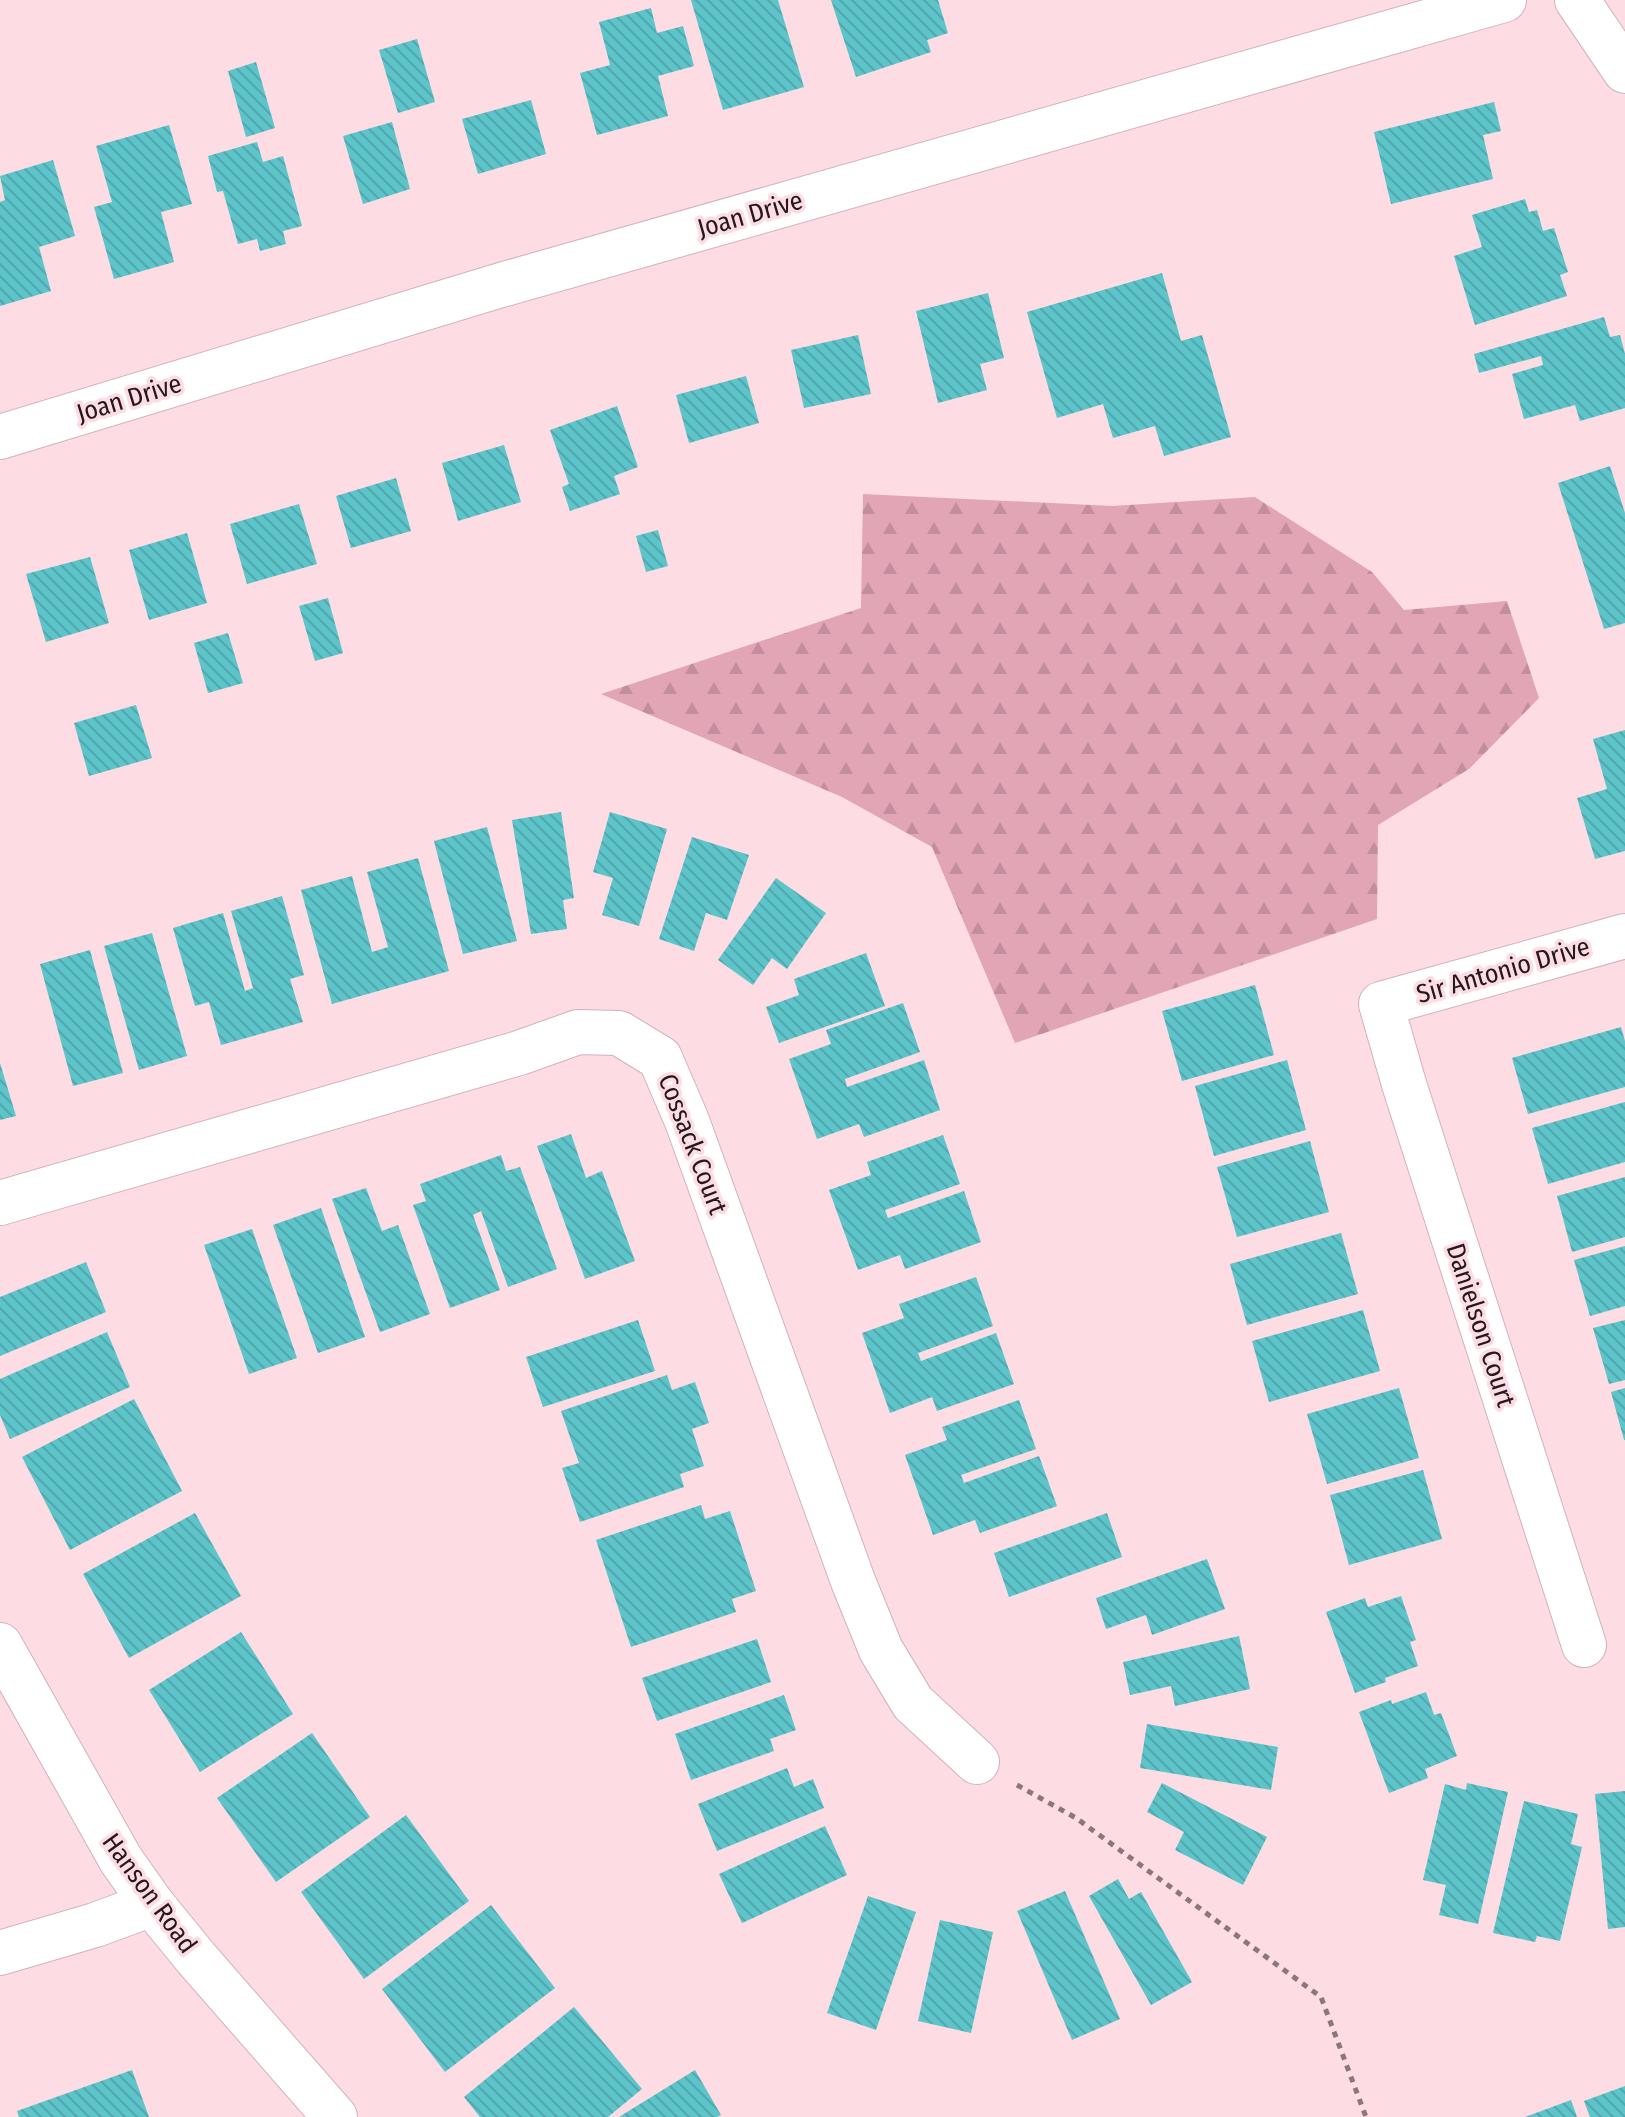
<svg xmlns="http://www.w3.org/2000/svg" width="1625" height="2117" font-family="'Fira Sans Condensed',sans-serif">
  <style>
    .forest { fill: url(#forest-firs) }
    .building { fill: url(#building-back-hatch) }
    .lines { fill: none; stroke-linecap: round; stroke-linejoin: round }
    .minor-casing { stroke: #d2b2ba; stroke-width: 46 }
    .path { stroke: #8b767b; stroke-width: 5; stroke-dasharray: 6 6; stroke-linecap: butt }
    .minor { stroke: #fff; stroke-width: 44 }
    .labels { text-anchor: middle; stroke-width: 7; stroke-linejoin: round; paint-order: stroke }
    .street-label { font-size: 26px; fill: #23181b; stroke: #fddce4 }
  </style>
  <defs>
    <pattern id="forest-firs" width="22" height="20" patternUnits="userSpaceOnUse" patternTransform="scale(2)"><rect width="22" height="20" fill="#e2a5b6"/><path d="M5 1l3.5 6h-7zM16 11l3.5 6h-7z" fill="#c28d9c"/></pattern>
    <pattern id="building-back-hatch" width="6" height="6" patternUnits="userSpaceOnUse" patternTransform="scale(2)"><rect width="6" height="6" fill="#5dc4ca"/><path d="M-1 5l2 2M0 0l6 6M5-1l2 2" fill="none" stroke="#51a8ad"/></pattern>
  </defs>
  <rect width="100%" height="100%" fill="#fddce4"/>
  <polygon class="forest" points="863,494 1112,506 1255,497 1372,572 1404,610 1507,601 1539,698 1469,769 1378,825 1377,919 1015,1043 932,847 842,797 601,694 861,608"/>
  <g class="building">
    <polygon points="691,0 778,0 804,87 723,110"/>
    <polygon points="831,0 938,0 948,33 927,40 931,52 856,77"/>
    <polygon points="651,8 657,33 683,26 694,66 658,76 668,116 597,135 580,73 610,65 599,22"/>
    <polygon points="417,39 435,102 398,113 379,50"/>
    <polygon points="256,62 275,128 246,137 228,71"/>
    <polygon points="531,100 546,154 478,174 462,119"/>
    <polygon points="1494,102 1501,131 1483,135 1493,179 1391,204 1374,132"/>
    <polygon points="392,122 410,189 363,204 343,136"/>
    <polygon points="169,125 192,204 161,212 174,262 114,279 94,207 112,202 96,146"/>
    <polygon points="257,142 263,162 283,156 302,226 283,231 286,244 260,251 257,239 238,244 223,191 217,192 208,156"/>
    <polygon points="53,160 75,236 39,247 51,291 0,306 0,202 5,200 0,176"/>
    <polygon points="1525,199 1529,212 1537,210 1543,231 1554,228 1568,272 1560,275 1567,296 1475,325 1454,256 1482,247 1472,215"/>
    <polygon points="1162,273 1181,341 1202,335 1231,437 1164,456 1155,426 1113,438 1103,404 1057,418 1027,312"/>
    <polygon points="988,293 1004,358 980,364 987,390 938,403 916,311"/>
    <polygon points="1604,317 1610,337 1620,335 1625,354 1625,408 1580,421 1575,405 1524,419 1512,374 1543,365 1541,356 1479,373 1474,354"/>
    <polygon points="858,335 871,394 804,408 791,350"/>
    <polygon points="746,376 759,423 689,443 676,395"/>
    <polygon points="617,406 638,467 614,476 620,494 570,511 562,487 569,484 550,430"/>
    <polygon points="504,445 521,502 458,521 442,463"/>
    <polygon points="1610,466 1625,513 1625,623 1604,629 1558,483"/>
    <polygon points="396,478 411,531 351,548 336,496"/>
    <polygon points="299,504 317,564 247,584 230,524"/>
    <polygon points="658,530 668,566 646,572 636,536"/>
    <polygon points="187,533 207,603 149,620 129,550"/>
    <polygon points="90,557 109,623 46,642 26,574"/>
    <polygon points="328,598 343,653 315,661 299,606"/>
    <polygon points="228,633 243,683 208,693 194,643"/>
    <polygon points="136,705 152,758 89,776 74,723"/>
    <polygon points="1625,730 1625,851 1595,859 1577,798 1607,789 1593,739"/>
    <polygon points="561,812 574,898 563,900 567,929 531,934 512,820"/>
    <polygon points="610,812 667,829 639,926 602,915 613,878 593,872"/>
    <polygon points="487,827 517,941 463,954 434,841"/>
    <polygon points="692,837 749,855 727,920 706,913 694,951 659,939"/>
    <polygon points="418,858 449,971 332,1004 301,890 352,876 372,952 388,947 367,872"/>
    <polygon points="776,878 826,913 787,969 772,958 753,985 718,960"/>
    <polygon points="282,896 304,975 290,979 303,1022 221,1045 209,1002 195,1006 173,928 223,913 245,991 253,988 231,911"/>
    <polygon points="152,933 187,1056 139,1070 104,946"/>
    <polygon points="90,950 123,1073 73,1086 40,964"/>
    <polygon points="866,953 885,1006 779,1043 766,1007 799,995 794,979"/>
    <polygon points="1255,985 1274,1055 1182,1081 1162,1011"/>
    <polygon points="903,1003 920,1052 845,1079 847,1087 924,1060 940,1110 864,1137 859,1124 817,1139 789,1059 831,1044 826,1030"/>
    <polygon points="1621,1027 1625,1041 1625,1087 1528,1114 1512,1058"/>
    <polygon points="1287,1060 1306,1130 1214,1156 1195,1086"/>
    <polygon points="0,1063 16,1116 0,1120"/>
    <polygon points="1625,1102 1625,1162 1548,1184 1532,1128"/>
    <polygon points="571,1134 586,1178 602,1171 635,1261 585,1279 537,1146"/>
    <polygon points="943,1135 960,1184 885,1210 888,1218 964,1191 981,1242 905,1269 900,1255 858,1270 829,1190 871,1175 867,1162"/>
    <polygon points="1310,1141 1329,1212 1237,1237 1217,1167"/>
    <polygon points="501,1155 506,1171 520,1167 557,1269 508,1287 481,1211 473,1215 500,1290 450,1308 413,1205 426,1201 420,1184"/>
    <polygon points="1625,1177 1625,1237 1572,1252 1557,1196"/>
    <polygon points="366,1188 382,1231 398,1225 430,1314 380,1332 332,1199"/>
    <polygon points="321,1208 365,1337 318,1353 273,1225"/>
    <polygon points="252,1229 297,1358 249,1374 204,1245"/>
    <polygon points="1341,1233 1358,1294 1247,1325 1230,1264"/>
    <polygon points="1625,1246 1625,1306 1590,1316 1574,1260"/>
    <polygon points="86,1262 106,1312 0,1356 0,1297"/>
    <polygon points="976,1277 993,1326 918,1353 921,1361 996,1333 1014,1384 937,1411 932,1397 890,1413 862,1333 904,1318 899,1304"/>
    <polygon points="1363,1310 1380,1371 1269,1402 1252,1341"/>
    <polygon points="638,1320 655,1371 543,1407 526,1357"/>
    <polygon points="1625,1320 1625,1380 1609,1384 1593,1328"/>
    <polygon points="107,1332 130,1387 10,1439 0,1415 0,1379"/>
    <polygon points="667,1375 672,1390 695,1382 709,1423 692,1429 704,1466 680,1474 684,1487 580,1522 562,1468 579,1463 561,1411"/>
    <polygon points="1399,1388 1419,1458 1327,1484 1307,1414"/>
    <polygon points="1625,1388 1625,1440 1624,1440 1611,1392"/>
    <polygon points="134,1399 182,1491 70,1550 22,1457"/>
    <polygon points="1019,1400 1036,1449 961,1475 964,1483 1039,1456 1057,1506 980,1533 975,1520 933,1535 905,1455 947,1440 942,1427"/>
    <polygon points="1423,1470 1442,1539 1349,1565 1330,1495"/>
    <polygon points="701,1505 705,1519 730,1511 756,1591 732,1599 736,1612 631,1647 596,1540"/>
    <polygon points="195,1513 241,1596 129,1658 83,1574"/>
    <polygon points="1107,1513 1122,1557 1009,1597 994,1553"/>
    <polygon points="1207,1559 1225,1609 1152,1635 1146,1615 1106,1629 1096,1598"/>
    <polygon points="1401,1596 1416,1640 1410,1642 1418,1666 1385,1678 1386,1682 1355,1693 1326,1612 1365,1598 1368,1607"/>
    <polygon points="241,1632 293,1714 200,1772 149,1690"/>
    <polygon points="1239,1636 1250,1689 1175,1706 1171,1686 1130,1695 1123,1662"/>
    <polygon points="757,1639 771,1682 657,1721 642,1678"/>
    <polygon points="1426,1692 1434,1715 1441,1713 1457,1756 1425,1769 1428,1778 1389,1793 1359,1712 1391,1700 1392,1704"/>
    <polygon points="784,1695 796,1730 770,1739 774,1751 691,1780 675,1734"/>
    <polygon points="1147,1724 1278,1747 1271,1790 1140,1768"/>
    <polygon points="312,1733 370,1817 276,1882 217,1798"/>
    <polygon points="787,1768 794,1787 813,1779 824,1808 717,1851 698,1804"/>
    <polygon points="1162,1783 1267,1837 1243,1885 1175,1850 1184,1832 1147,1812"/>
    <polygon points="1467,1783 1508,1792 1478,1924 1439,1915 1446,1885 1423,1880 1445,1784 1466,1790"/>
    <polygon points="1625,1791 1625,1927 1608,1929 1595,1794"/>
    <polygon points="1524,1801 1578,1814 1571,1844 1582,1847 1560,1941 1537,1936 1535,1942 1493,1933"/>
    <polygon points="406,1815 469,1901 364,1979 301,1892"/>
    <polygon points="825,1826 847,1875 742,1923 719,1874"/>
    <polygon points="1118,1879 1129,1899 1141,1892 1192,1982 1151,2005 1089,1896"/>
    <polygon points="1065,1891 1120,2019 1072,2040 1017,1911"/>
    <polygon points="868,1896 916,1912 876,2030 827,2013"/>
    <polygon points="491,1905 555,1988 445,2072 382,1989"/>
    <polygon points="940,1920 993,1932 971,2033 918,2021"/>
    <polygon points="574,2007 642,2089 608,2117 480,2117 464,2097"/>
    <polygon points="132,2070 149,2117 19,2117 17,2111"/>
    <polygon points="695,2070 721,2115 717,2117 619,2117"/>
    <polygon points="1625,2086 1625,2117 1590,2117 1584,2101"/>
    <polygon points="1571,2100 1577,2117 1525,2117"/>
  </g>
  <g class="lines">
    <defs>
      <g id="minor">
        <polyline points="1577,0 1625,71"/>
        <polyline points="0,437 501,285 1504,0"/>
        <polyline points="0,1203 519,1053 578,1032 619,1033 660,1058 687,1121 853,1581 881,1650 913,1703 977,1762"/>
        <polyline points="0,1645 121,1860 152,1904 196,1958 335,2117"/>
        <polyline points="1584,1645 1404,1084 1381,1004 1625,936"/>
        <polyline points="0,1953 95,1925 152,1904"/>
      </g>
    </defs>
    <use href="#minor" class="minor-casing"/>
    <polyline class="path" points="1017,1785 1076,1818 1321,1997 1366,2117"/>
    <use href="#minor" class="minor"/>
  </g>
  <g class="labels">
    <g class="street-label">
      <text transform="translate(750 214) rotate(-16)" y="9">Joan Drive</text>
      <text transform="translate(129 398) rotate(-17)" y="9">Joan Drive</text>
      <text transform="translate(1503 970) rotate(-16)" y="9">Sir Antonio Drive</text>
      <text transform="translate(693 1144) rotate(69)" y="9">Cossack Court</text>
      <text transform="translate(1481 1325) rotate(72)" y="9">Danielson Court</text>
      <text transform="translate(150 1893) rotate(54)" y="9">Hanson Road</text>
    </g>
  </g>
</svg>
